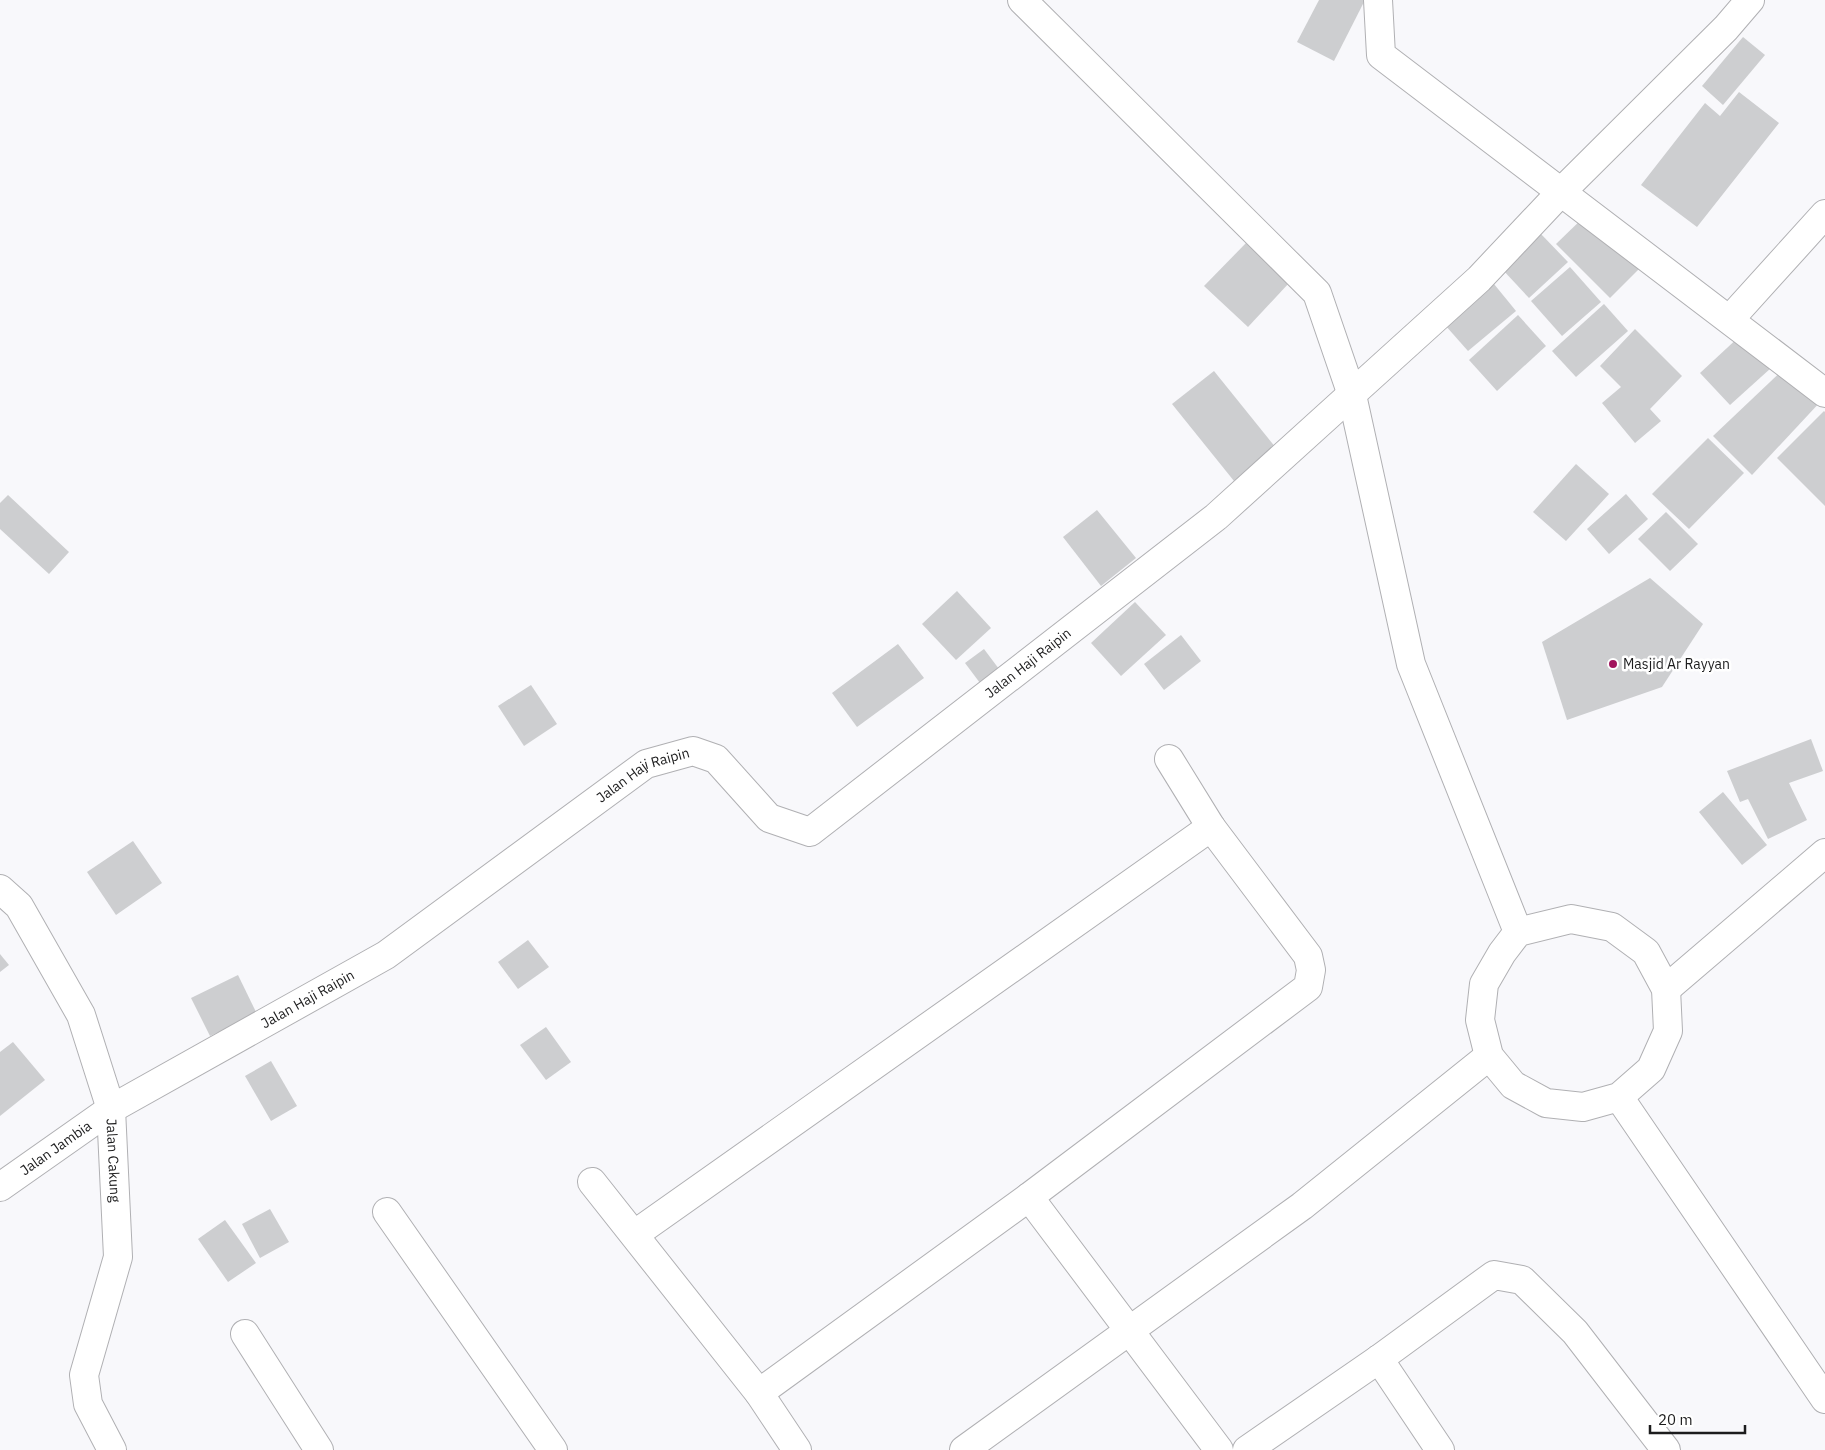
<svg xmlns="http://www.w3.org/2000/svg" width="1825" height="1450" font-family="'IBM Plex Sans',sans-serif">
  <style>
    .building { fill: #cdced0 }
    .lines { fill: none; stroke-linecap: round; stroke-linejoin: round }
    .minor-casing { stroke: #b0b0b3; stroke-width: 30 }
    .minor { stroke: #fff; stroke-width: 28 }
    .poi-dot { fill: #a1145d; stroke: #fff; stroke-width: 2 }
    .labels { text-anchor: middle; stroke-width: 5; stroke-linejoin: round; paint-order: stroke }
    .street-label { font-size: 14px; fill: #1c1c1d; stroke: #fff }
    .poi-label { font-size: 14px; fill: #1c1c1d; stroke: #fff; text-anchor: start }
  </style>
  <rect width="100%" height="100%" fill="#f8f8fb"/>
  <g class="building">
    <polygon points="1319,0 1365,0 1334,61 1297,42"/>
    <polygon points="1743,37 1765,55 1723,105 1702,86"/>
    <polygon points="1739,92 1779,123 1697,227 1641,185 1705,103 1720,116"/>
    <polygon points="1587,214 1641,267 1610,298 1556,244"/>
    <polygon points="1540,233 1568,262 1529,298 1502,269"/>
    <polygon points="1246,243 1289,283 1248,327 1204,286"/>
    <polygon points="1570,267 1601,302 1562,336 1531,301"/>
    <polygon points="1494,284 1516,311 1468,351 1445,325"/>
    <polygon points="1604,304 1628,331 1576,377 1552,351"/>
    <polygon points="1518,315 1546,346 1497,391 1469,360"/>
    <polygon points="1635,329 1682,376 1650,409 1661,421 1635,443 1602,403 1621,387 1600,366"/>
    <polygon points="1741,335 1771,368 1730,405 1700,373"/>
    <polygon points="1788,365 1822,400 1752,475 1713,436"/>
    <polygon points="1214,371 1276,448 1234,481 1172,404"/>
    <polygon points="1824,411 1825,412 1825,506 1777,458"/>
    <polygon points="1708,438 1744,473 1689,529 1652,494"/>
    <polygon points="1576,464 1609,494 1566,541 1533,512"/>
    <polygon points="1626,494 1648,519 1609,554 1587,529"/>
    <polygon points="8,495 69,552 49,574 0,529 0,503"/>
    <polygon points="1097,510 1136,558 1101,586 1063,537"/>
    <polygon points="1666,512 1698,544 1670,571 1638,539"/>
    <polygon points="1650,578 1703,624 1662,687 1567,720 1542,642"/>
    <polygon points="957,591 991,628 956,660 922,624"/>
    <polygon points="1135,602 1166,635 1121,676 1091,643"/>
    <polygon points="1181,635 1201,661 1164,690 1144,664"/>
    <polygon points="898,644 924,678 857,727 832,693"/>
    <polygon points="984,649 1005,677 986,691 965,663"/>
    <polygon points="531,685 557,724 524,746 498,706"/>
    <polygon points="1811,739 1823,771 1789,783 1807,820 1768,839 1748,799 1740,802 1727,771"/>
    <polygon points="1723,792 1767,845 1742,865 1699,812"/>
    <polygon points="133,841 162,883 116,915 87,872"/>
    <polygon points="528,940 549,967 518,989 498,962"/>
    <polygon points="0,954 9,965 0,972"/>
    <polygon points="238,975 257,1014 210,1036 191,998"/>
    <polygon points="546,1027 571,1062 546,1080 520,1045"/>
    <polygon points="13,1042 45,1080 0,1116 0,1052"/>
    <polygon points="271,1061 297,1106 271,1121 245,1076"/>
    <polygon points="270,1209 289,1242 260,1258 242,1224"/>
    <polygon points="225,1220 256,1263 228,1282 198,1239"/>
  </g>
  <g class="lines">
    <defs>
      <g id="minor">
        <polyline points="1022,0 1317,293 1352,395 1411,664 1518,932"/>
        <polyline points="1378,0 1381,55 1825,393"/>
        <polyline points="1730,319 1825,214"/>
        <path id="s1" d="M0 889 19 906 81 1015 111 1109 118 1257 84 1375 88 1404 112 1450"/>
        <polygon points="1571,919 1612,927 1646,952 1666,989 1668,1031 1651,1069 1619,1097 1583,1107 1546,1103 1513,1085 1489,1056 1480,1020 1484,984 1502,953 1518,932"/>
        <polyline points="1666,989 1825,853"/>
        <polyline points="1619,1097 1825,1399"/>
        <polyline points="592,1182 759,1393 797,1450"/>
        <path id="s2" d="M0 1187 111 1109 386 955 646 764 693 751 716 759 769 818 810 832 1216 517 1479 279 1562 191 1726 28 1750 0"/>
        <polyline points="1029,1197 1219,1450"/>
        <polyline points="387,1212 553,1450"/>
        <polyline points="635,1234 1211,827"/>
        <polyline points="245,1334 319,1450"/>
        <polyline points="1379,1359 1440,1450"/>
        <polyline points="759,1393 1029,1197 1308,987 1311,970 1308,956 1211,827 1169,759"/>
        <polyline points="964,1450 1302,1206 1489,1056"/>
        <polyline points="1247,1450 1379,1359 1494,1275 1522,1280 1575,1332 1666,1450"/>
      </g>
    </defs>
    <use href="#minor" class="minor-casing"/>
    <use href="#minor" class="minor"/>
  </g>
  <circle class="poi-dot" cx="1613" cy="664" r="5"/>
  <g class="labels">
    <g class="street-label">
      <text dy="5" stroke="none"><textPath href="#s2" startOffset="1245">Jalan Haji Raipin</textPath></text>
      <text dy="5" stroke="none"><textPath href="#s2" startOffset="766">Jalan Haji Raipin</textPath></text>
      <text dy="5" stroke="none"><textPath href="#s2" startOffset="361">Jalan Haji Raipin</textPath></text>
      <text dy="5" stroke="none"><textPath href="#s2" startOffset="68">Jalan Jambia</textPath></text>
      <text dy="5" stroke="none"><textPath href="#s1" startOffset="301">Jalan Cakung</textPath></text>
    </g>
    <g class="poi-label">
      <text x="1623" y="669">Masjid Ar Rayyan</text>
    </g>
  </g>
  <path d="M1650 1425v8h95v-8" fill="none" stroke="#1c1c1d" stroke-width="2.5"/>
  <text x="1658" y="1425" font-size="15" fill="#1c1c1d" stroke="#ffffff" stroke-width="4" paint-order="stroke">20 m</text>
</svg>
